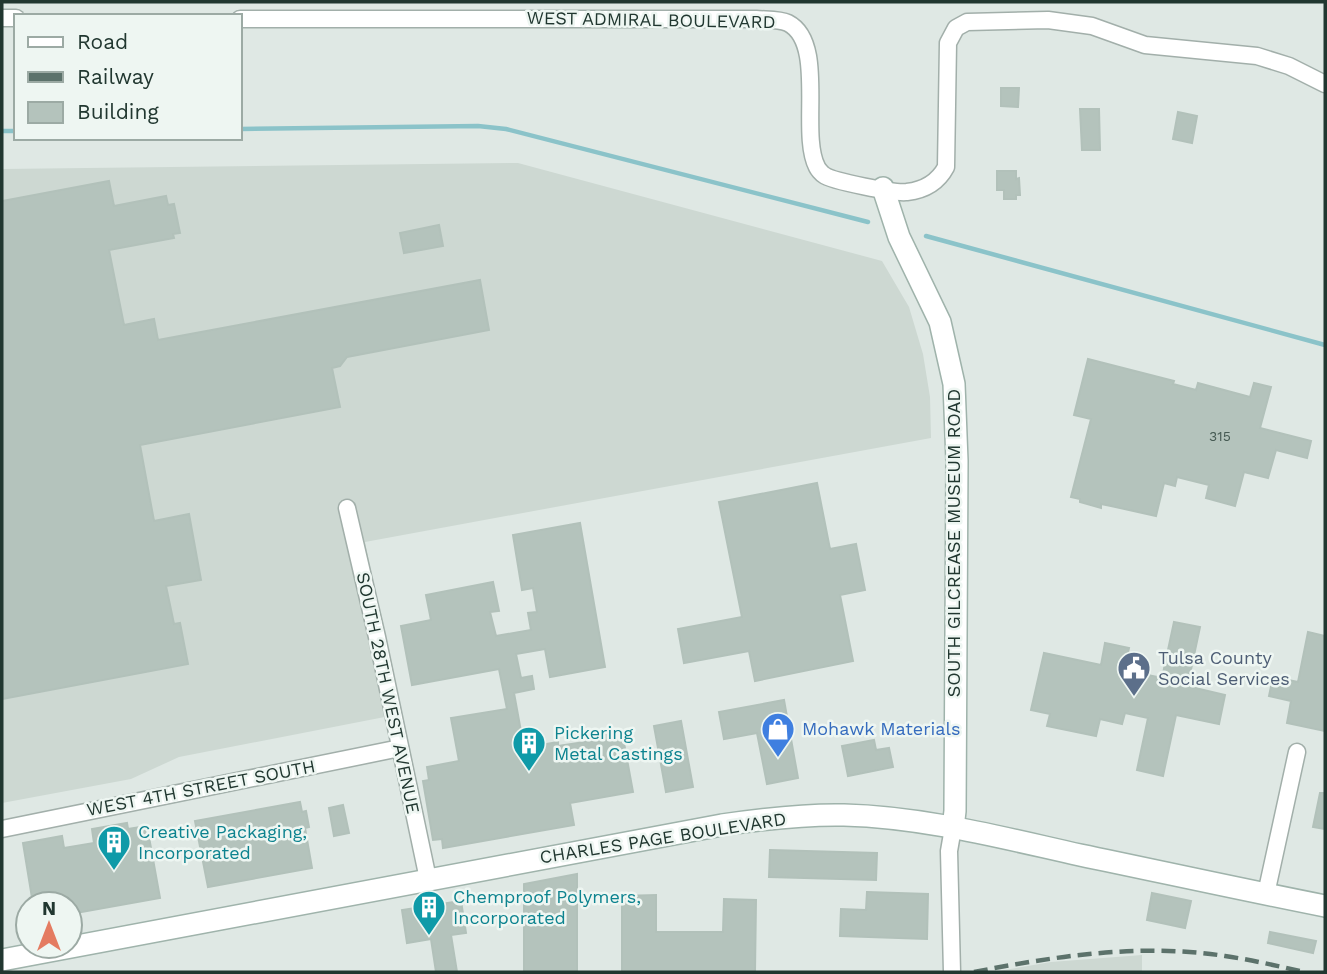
<svg xmlns="http://www.w3.org/2000/svg" width="1327" height="974" font-family="'Work Sans',sans-serif">
  <style>
    .built { fill: #cdd8d2 }
    .lines { fill: none; stroke-linecap: round; stroke-linejoin: round }
    .stream { stroke: #8bc3c9; stroke-width: 4.5 }
    .building { fill: #b4c3bc; stroke: #b2c1ba; stroke-width: 2 }
    .street-casing { stroke: #a2afaa; stroke-width: 19 }
    .secondary-casing { stroke: #9fb3ab; stroke-width: 24 }
    .street { stroke: #fff; stroke-width: 16 }
    .secondary { stroke: #fff; stroke-width: 21 }
    .rail { stroke: #5c726b; stroke-width: 4.5; stroke-dasharray: 14 7; stroke-linecap: butt }
    .labels { text-anchor: middle; stroke-width: 5; stroke-linejoin: round; paint-order: stroke }
    .number-label { font-size: 14px; fill: #465a53 }
    .street-label { font-size: 18px; fill: #213730; stroke: #eef6f2 }
    .service-label { font-size: 18px; fill: #4e5e75; stroke: #eef6f2; text-anchor: start }
    .shop-label { font-size: 18px; fill: #366cbe; stroke: #eef6f2; text-anchor: start }
    .culture-label { font-size: 18px; fill: #0d838f; stroke: #eef6f2; text-anchor: start }
  </style>
  <rect width="100%" height="100%" fill="#dfe8e4"/>
  <g class="built">
    <polygon points="518,163 882,261 909,307 923,354 930,397 931,438 365,542 400,714 179,757 131,779 2,803 2,169"/>
    <polygon points="1142,955 1142,972 993,972 1051,962"/>
  </g>
  <g class="lines">
    <g class="stream">
      <polyline points="240,129 478,126 506,129 868,222"/>
      <polyline points="2,131 16,131"/>
      <polyline points="926,236 1325,345"/>
    </g>
  </g>
  <g class="building">
    <polygon points="1001,88 1019,88 1018,107 1001,106"/>
    <polygon points="1080,109 1099,109 1100,150 1082,150"/>
    <polygon points="1178,112 1197,116 1192,143 1173,139"/>
    <polygon points="997,171 1016,171 1016,179 1019,178 1020,195 1016,195 1016,199 1004,199 1004,190 997,190"/>
    <polygon points="109,181 114,206 166,196 168,205 174,204 180,233 173,234 174,238 109,250 124,325 154,319 158,340 480,280 489,330 347,357 340,366 332,368 340,407 140,445 154,521 189,514 201,580 166,586 174,624 180,623 188,664 2,699 2,201"/>
    <polygon points="439,225 443,246 404,253 400,233"/>
    <polygon points="1088,359 1174,381 1173,384 1196,390 1198,383 1250,397 1254,383 1271,387 1260,428 1311,441 1307,458 1276,450 1268,478 1244,472 1235,506 1206,498 1209,485 1177,477 1175,486 1164,483 1156,516 1111,506 1101,504 1101,508 1080,502 1080,499 1071,497 1091,419 1074,415"/>
    <polygon points="817,483 830,549 856,544 865,590 840,595 853,661 755,681 749,651 684,663 678,629 742,617 719,502"/>
    <polygon points="580,523 605,667 550,677 545,649 516,654 521,678 532,676 534,689 514,693 524,748 558,742 558,746 598,740 598,736 622,732 633,792 570,803 574,825 443,848 442,839 433,840 423,781 429,780 427,767 459,761 451,718 507,709 499,669 412,685 401,626 431,620 426,595 493,582 499,611 490,612 496,636 531,630 528,613 537,612 533,588 522,590 513,535"/>
    <polygon points="1174,622 1200,627 1189,679 1193,680 1191,687 1225,695 1219,724 1176,715 1163,776 1137,770 1148,718 1125,713 1122,724 1100,719 1096,736 1047,726 1050,714 1031,710 1044,653 1101,665 1105,643 1129,648 1124,670 1162,678"/>
    <polygon points="1308,632 1325,636 1325,731 1287,723 1291,701 1269,696 1273,677 1298,682"/>
    <polygon points="784,700 798,778 767,784 757,733 724,739 719,712"/>
    <polygon points="681,721 693,787 666,792 654,726"/>
    <polygon points="874,740 876,750 889,748 893,767 848,776 842,746"/>
    <polygon points="1320,793 1325,793 1325,829 1313,827"/>
    <polygon points="300,802 302,812 306,811 309,827 305,828 312,868 208,887 195,821"/>
    <polygon points="343,805 349,833 334,836 329,808"/>
    <polygon points="127,823 128,829 147,826 160,898 70,914 70,904 33,904 23,843 62,836 64,848 94,843 92,829"/>
    <polygon points="770,850 877,853 876,880 769,877"/>
    <polygon points="577,874 577,972 524,972 524,884"/>
    <polygon points="867,892 928,894 927,939 840,936 841,909 866,910"/>
    <polygon points="1152,893 1191,901 1185,928 1147,920"/>
    <polygon points="656,895 656,932 723,932 724,899 756,900 755,972 622,972 622,896"/>
    <polygon points="461,901 466,933 451,935 457,972 436,972 431,939 407,943 402,910"/>
    <polygon points="1270,932 1316,941 1313,953 1268,943"/>
  </g>
  <g class="lines">
    <defs>
      <g id="street">
        <polyline points="2,18 16,18"/>
        <path d="M240 19H756C767 20 779 19 788 23 827 43 799 133 817 167 817 168 822 174 824 175 832 181 896 194 907 192 925 190 938 182 946 167L948 43 956 28 967 22 1048 20 1092 26 1145 45 1257 56 1289 66 1325 84"/>
        <polyline points="347,508 377,637 428,879"/>
        <polyline points="2,829 400,748"/>
        <polyline points="1266,894 1297,752"/>
        <polyline points="952,972 949,851 953,828"/>
      </g>
      <g id="secondary">
        <polyline points="883,188 899,237 940,322 954,384 957,461 955,811 953,828"/>
        <path d="M2 960 722 825C763 819 803 814 844 815 924 817 1003 838 1080 855 1162 872 1244 890 1325 906"/>
      </g>
    </defs>
    <use href="#street" class="street-casing"/>
    <use href="#secondary" class="secondary-casing"/>
    <use href="#street" class="street"/>
    <use href="#secondary" class="secondary"/>
    <path class="rail" d="M974 972C1056 956 1142 943 1225 956 1252 960 1278 966 1304 972"/>
  </g>
  <defs>
    <symbol id="civic-pin" viewBox="-11 -11 22 30"><path d="M0 17L-7.5 6A9.5 9.5 0 1 1 7.5 6Z" fill="#5c6f8a" stroke="#eef6f2"/><path d="M-.6-6.5H3V-4.5H.6V-3L4-1V1h2V6H-6V1h2V-1L-.6-3ZM-1.2 2.5V6h2.4V2.5Z" fill="#fff"/></symbol>
    <symbol id="shop-pin" viewBox="-11 -11 22 30"><path d="M0 17L-7.5 6A9.5 9.5 0 1 1 7.5 6Z" fill="#3f7fe0" stroke="#eef6f2"/><path d="M-5-2.5h2.3a2.7 3.5 0 0 1 5.4 0H5L5.5 6h-11ZM-1.5-2.5h3a1.5 2.3 0 0 0-3 0Z" fill="#fff"/></symbol>
    <symbol id="building-pin" viewBox="-11 -11 22 30"><path d="M0 17L-7.5 6A9.5 9.5 0 1 1 7.5 6Z" fill="#0f9aa8" stroke="#eef6f2"/><path d="M-4-6H4V6H1V3H-1V6H-4ZM-2.5-4.3h1.7v1.8h-1.7ZM.8-4.3h1.7v1.8H.8ZM-2.5-1h1.7V.8h-1.7ZM.8-1h1.7V.8H.8Z" fill="#fff"/></symbol>
  </defs>
  <g fill-rule="evenodd">
    <use href="#civic-pin" x="1115" y="649" width="38" height="52"/>
    <use href="#shop-pin" x="759" y="710" width="38" height="52"/>
    <use href="#building-pin" x="510" y="724" width="38" height="52"/>
    <use href="#building-pin" x="95" y="823" width="38" height="52"/>
    <use href="#building-pin" x="410" y="888" width="38" height="52"/>
  </g>
  <g class="labels">
    <g class="number-label">
      <text x="1220" y="441">315</text>
    </g>
    <g class="street-label">
      <text transform="translate(651 20) rotate(1)" y="6">WEST ADMIRAL BOULEVARD</text>
      <text transform="translate(954 543) rotate(-90)" y="6">SOUTH GILCREASE MUSEUM ROAD</text>
      <text transform="translate(388 693) rotate(78)" y="6">SOUTH 28TH WEST AVENUE</text>
      <text transform="translate(201 788) rotate(-11)" y="6">WEST 4TH STREET SOUTH</text>
      <text transform="translate(663 838) rotate(-9)" y="6">CHARLES PAGE BOULEVARD</text>
    </g>
    <g class="service-label">
      <text x="1158" y="664">Tulsa County<tspan x="1158" dy="21">Social Services</tspan></text>
    </g>
    <g class="shop-label">
      <text x="802" y="735">Mohawk Materials</text>
    </g>
    <g class="culture-label">
      <text x="554" y="739">Pickering<tspan x="554" dy="21">Metal Castings</tspan></text>
      <text x="138" y="838">Creative Packaging,<tspan x="138" dy="21">Incorporated</tspan></text>
      <text x="453" y="903">Chemproof Polymers,<tspan x="453" dy="21">Incorporated</tspan></text>
    </g>
  </g>
  <rect width="1327" height="974" fill="none" stroke="#213730" stroke-width="7"/>
  <rect x="14" y="14" width="228" height="126" fill="#eef6f2" stroke="#9caaa4" stroke-width="2"/>
  <rect x="28" y="37" width="35" height="10" fill="#ffffff" stroke="#9caaa4" stroke-width="2"/>
  <text x="77" y="49" font-size="21" fill="#213730">Road</text>
  <rect x="28" y="72" width="35" height="10" fill="#5c726b" stroke="#9caaa4" stroke-width="2"/>
  <text x="77" y="84" font-size="21" fill="#213730">Railway</text>
  <rect x="28" y="102" width="35" height="21" fill="#b4c3bc" stroke="#9caaa4" stroke-width="2"/>
  <text x="77" y="119" font-size="21" fill="#213730">Building</text>
  <g transform="translate(49 925)"><circle r="33" fill="#eef6f2" stroke="#9caaa4" stroke-width="2"/>
  <path d="M0-5L12 26L0 18L-12 26Z" fill="#e47b61"/>
  <text y="-10" font-size="19" font-weight="bold" text-anchor="middle" fill="#213730">N</text>
  </g>
</svg>
